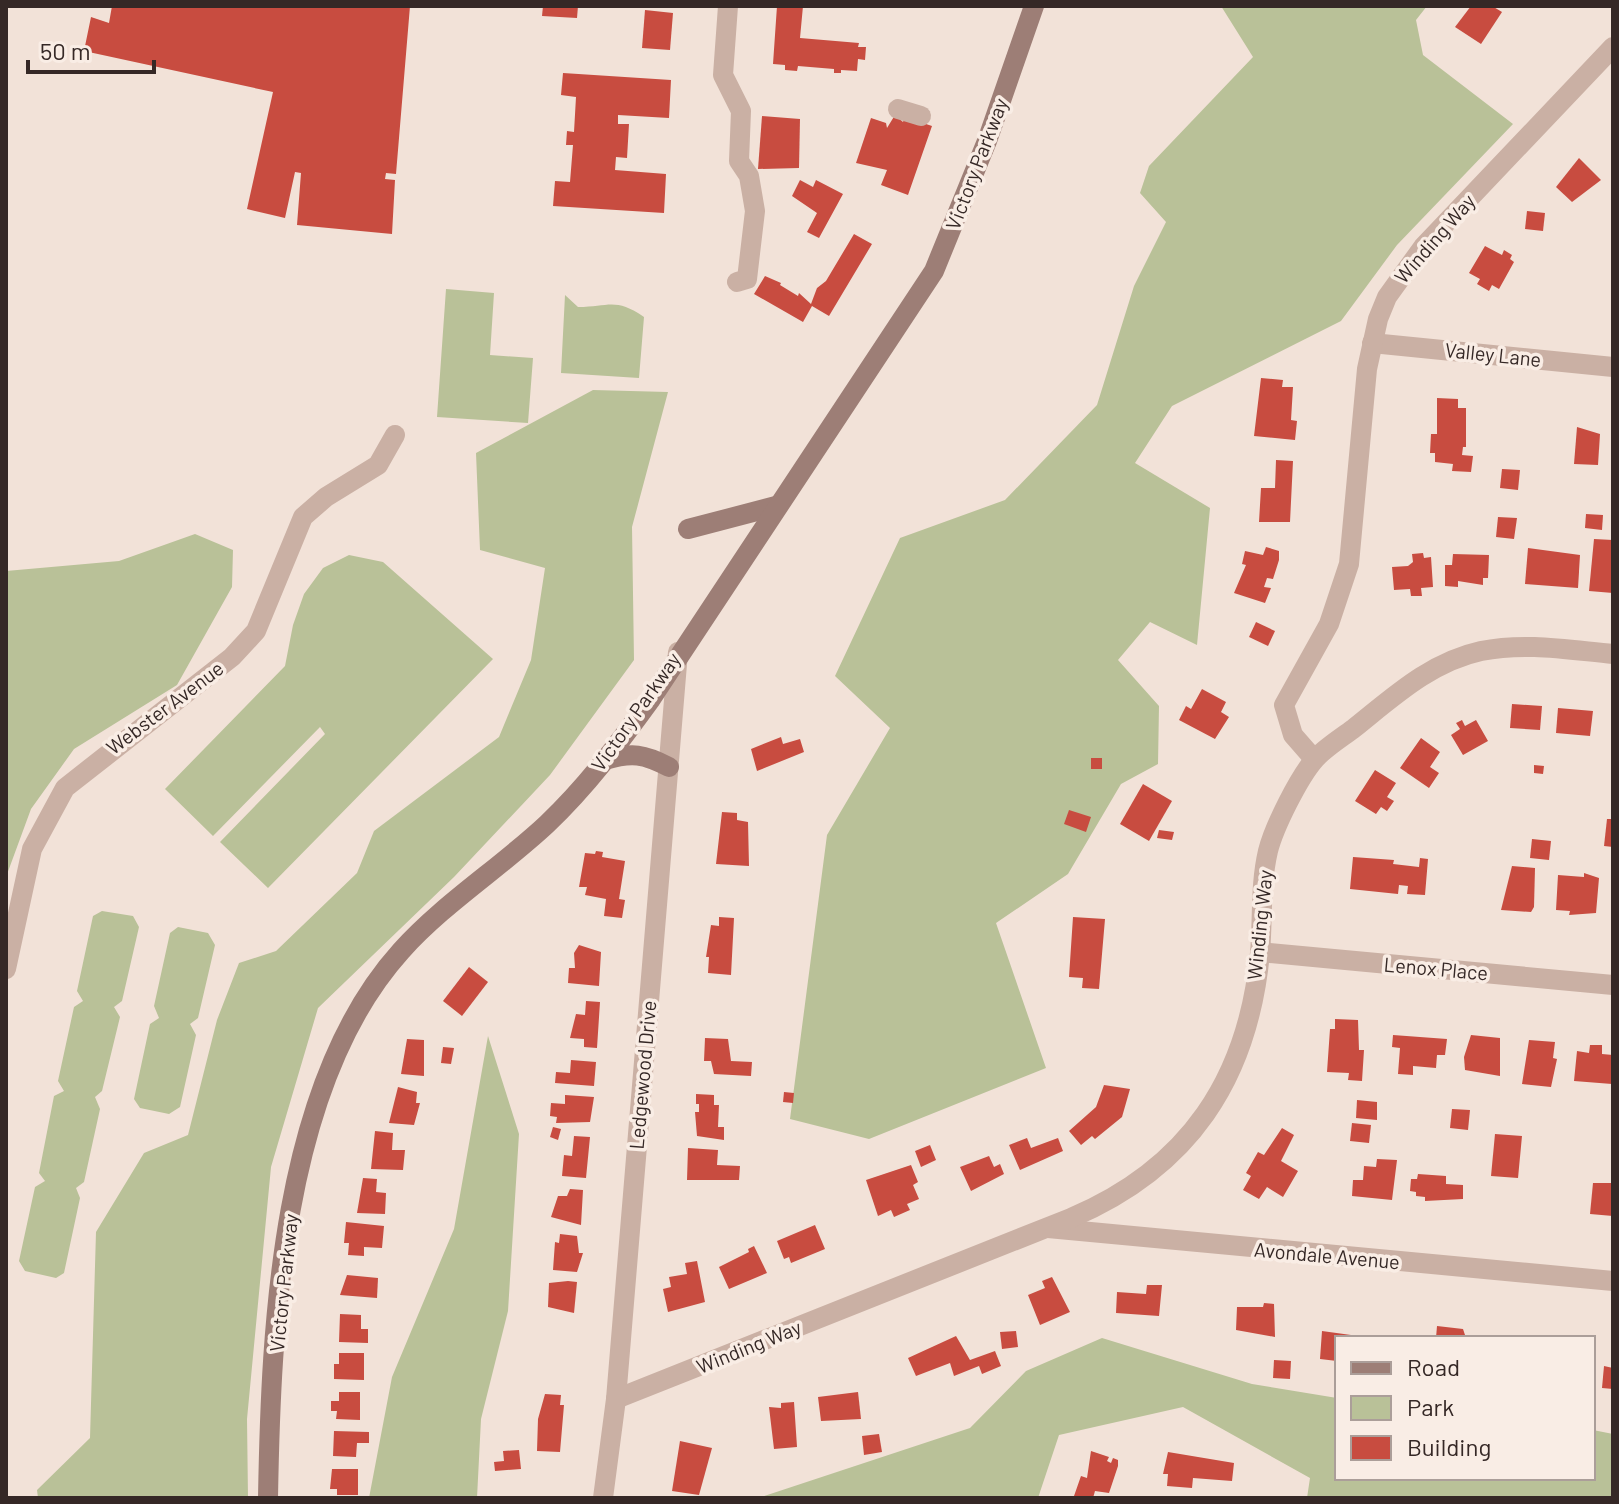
<svg xmlns="http://www.w3.org/2000/svg" width="1619" height="1504" font-family="Barlow,sans-serif">
  <style>
    .green { fill: #b9c198 }
    .building { fill: #c84c40 }
    .lines { fill: none; stroke-linecap: round; stroke-linejoin: round }
    .street { stroke: #cab0a4; stroke-width: 20 }
    .secondary { stroke: #9d7e76; stroke-width: 20 }
    .labels { text-anchor: middle; stroke-width: 7; stroke-linejoin: round; paint-order: stroke }
    .street-label { font-size: 20px; fill: #352826; stroke: #f9ede5 }
  </style>
  <rect width="100%" height="100%" fill="#f2e2d8"/>
  <g class="green">
    <polygon points="1221,6 1427,6 1416,20 1423,55 1513,124 1397,245 1341,321 1172,406 1135,463 1210,508 1197,645 1150,622 1118,660 1159,706 1158,764 1121,784 1068,874 996,923 1046,1068 869,1139 790,1119 827,835 890,728 835,676 900,538 1005,500 1097,405 1134,286 1166,222 1140,193 1149,166 1253,57"/>
    <polygon points="446,289 494,293 490,355 533,358 528,423 437,417"/>
    <path d="M565 295 578 307C609 307 615 297 644 317L639 378 561 373Z"/>
    <polygon points="593,390 668,392 632,527 634,660 550,775 454,877 318,1008 271,1167 247,1419 248,1498 38,1498 37,1490 90,1438 96,1232 144,1153 188,1135 217,1020 239,963 276,951 357,873 374,831 499,737 531,660 545,568 480,550 476,453"/>
    <polygon points="195,534 233,550 232,587 177,685 74,749 31,809 6,877 6,571 119,561"/>
    <polygon points="349,555 383,562 493,659 268,888 220,842 325,734 320,727 213,836 165,789 285,666 293,625 304,594 323,568"/>
    <polygon points="102,911 133,916 139,927 122,1001 114,1007 120,1017 102,1091 95,1097 100,1109 84,1182 76,1188 80,1198 64,1273 56,1278 25,1271 19,1261 35,1187 45,1181 39,1173 54,1096 64,1091 58,1081 74,1007 83,1001 77,991 93,916"/>
    <polygon points="178,927 208,933 215,945 198,1018 190,1024 196,1035 180,1107 169,1114 140,1108 134,1099 150,1024 159,1018 154,1006 170,933"/>
    <polygon points="488,1036 519,1134 508,1311 481,1419 477,1498 369,1498 392,1377 454,1229"/>
    <polygon points="1102,1338 1252,1384 1337,1398 1337,1478 1593,1478 1593,1430 1613,1434 1613,1498 1307,1498 1310,1478 1183,1407 1059,1435 1038,1498 758,1498 970,1428 1026,1371"/>
  </g>
  <g class="building">
    <polygon points="112,6 410,6 396,174 386,173 385,179 395,180 392,234 297,225 301,173 295,172 285,218 247,209 273,92 84,51 91,17 109,23"/>
    <polygon points="543,6 578,6 577,18 542,16"/>
    <polygon points="777,6 803,6 800,38 859,43 858,47 866,47 865,60 858,59 857,71 841,70 841,73 834,73 834,69 798,66 797,71 785,70 785,65 773,64"/>
    <polygon points="1471,6 1492,6 1502,12 1481,44 1455,27"/>
    <polygon points="645,10 673,13 670,50 642,48"/>
    <polygon points="563,73 671,80 669,118 618,115 618,124 629,124 627,158 616,157 615,170 666,174 664,213 553,206 555,181 570,182 573,145 566,145 567,131 574,132 576,97 561,95"/>
    <polygon points="895,115 903,122 905,117 932,126 908,195 881,185 887,170 856,163 871,118 886,123 887,128"/>
    <polygon points="762,116 800,119 799,168 758,169"/>
    <polygon points="1579,158 1601,180 1572,202 1556,187"/>
    <polygon points="800,180 813,187 816,180 843,194 819,238 807,232 817,213 792,196"/>
    <polygon points="1527,211 1545,213 1543,231 1525,229"/>
    <polygon points="854,234 872,244 829,316 812,306 803,322 754,294 765,276 781,283 780,285 798,296 799,293 811,304 817,288 826,281"/>
    <polygon points="1485,246 1502,255 1504,250 1512,255 1510,259 1514,262 1499,289 1492,285 1489,291 1477,284 1480,279 1469,273"/>
    <polygon points="1261,378 1283,380 1282,387 1293,387 1291,420 1297,421 1295,440 1254,436"/>
    <polygon points="1437,398 1458,399 1458,408 1466,408 1466,447 1463,447 1462,455 1473,456 1471,472 1452,471 1453,464 1435,462 1435,453 1430,453 1431,434 1437,434"/>
    <polygon points="1577,427 1600,434 1598,465 1574,464"/>
    <polygon points="1276,460 1293,461 1290,522 1259,522 1261,488 1275,488"/>
    <polygon points="1502,469 1520,470 1518,490 1500,488"/>
    <polygon points="1586,514 1603,515 1602,530 1585,528"/>
    <polygon points="1498,517 1517,518 1514,539 1496,537"/>
    <polygon points="1594,539 1613,540 1613,593 1589,591"/>
    <polygon points="1266,547 1279,551 1279,560 1273,579 1267,578 1264,587 1271,588 1265,603 1234,593 1246,565 1242,564 1245,551 1263,555"/>
    <polygon points="1528,548 1580,555 1578,588 1525,584"/>
    <polygon points="1423,553 1424,558 1431,557 1433,587 1421,588 1422,596 1411,596 1410,589 1394,590 1392,567 1408,566 1413,562 1412,554"/>
    <polygon points="1453,554 1489,555 1488,578 1483,578 1483,585 1458,581 1458,587 1445,586 1445,565 1452,565"/>
    <polygon points="1256,622 1275,631 1268,646 1249,637"/>
    <polygon points="1202,689 1226,702 1221,712 1229,717 1215,739 1179,720 1186,706 1191,709"/>
    <polygon points="1512,704 1542,706 1540,730 1510,728"/>
    <polygon points="1558,708 1593,711 1590,736 1556,733"/>
    <polygon points="1462,720 1465,726 1476,720 1488,741 1463,755 1451,735 1460,729 1456,723"/>
    <polygon points="781,737 783,744 800,739 804,752 757,771 751,749"/>
    <polygon points="1421,738 1440,752 1430,767 1439,773 1429,788 1400,768"/>
    <rect x="1091" y="758" width="11" height="11"/>
    <polygon points="1534,765 1544,766 1543,774 1534,773"/>
    <polygon points="1375,770 1396,783 1387,797 1394,801 1387,811 1381,807 1376,814 1355,801"/>
    <polygon points="1143,784 1172,801 1149,841 1120,824"/>
    <polygon points="1069,810 1091,817 1086,832 1064,824"/>
    <polygon points="722,812 737,813 737,820 748,822 749,866 716,864"/>
    <polygon points="1607,819 1613,819 1613,847 1604,846"/>
    <polygon points="1159,830 1174,832 1172,840 1157,838"/>
    <polygon points="1532,839 1551,841 1549,860 1530,858"/>
    <polygon points="596,851 603,852 602,857 625,861 619,899 625,900 622,918 604,916 606,899 585,895 587,887 579,887 585,853 595,854"/>
    <polygon points="1353,857 1394,860 1393,864 1419,867 1420,858 1428,859 1425,895 1407,894 1408,886 1399,885 1398,894 1350,889"/>
    <polygon points="1512,866 1535,868 1534,907 1531,912 1501,910"/>
    <polygon points="1584,873 1599,878 1596,913 1569,915 1570,911 1556,910 1558,875 1584,877"/>
    <polygon points="719,917 734,918 731,975 708,973 709,957 706,957 711,925 719,926"/>
    <polygon points="1073,917 1105,919 1099,989 1082,988 1083,978 1069,977"/>
    <polygon points="579,945 601,952 599,986 568,983 569,968 575,968 574,953"/>
    <polygon points="469,967 488,982 462,1016 443,1001"/>
    <polygon points="586,1001 600,1002 597,1048 584,1047 584,1039 570,1038 576,1014 585,1015"/>
    <polygon points="1335,1019 1358,1020 1359,1050 1364,1050 1362,1081 1348,1080 1349,1073 1327,1072 1330,1029 1335,1029"/>
    <polygon points="1393,1035 1447,1039 1445,1055 1437,1055 1436,1068 1413,1066 1413,1075 1398,1074 1400,1048 1392,1047"/>
    <polygon points="1471,1035 1500,1038 1500,1076 1465,1070 1464,1057"/>
    <polygon points="705,1038 728,1039 731,1061 752,1062 751,1076 714,1074 711,1061 704,1061"/>
    <polygon points="407,1039 424,1040 424,1076 401,1074"/>
    <polygon points="1529,1040 1555,1042 1553,1058 1557,1059 1551,1087 1522,1084"/>
    <polygon points="1590,1045 1602,1045 1602,1054 1613,1055 1612,1084 1574,1081 1577,1051 1589,1053"/>
    <polygon points="443,1047 454,1048 451,1064 441,1063"/>
    <polygon points="571,1060 596,1062 594,1086 555,1083 556,1072 570,1073"/>
    <polygon points="1104,1085 1130,1089 1122,1117 1095,1139 1092,1136 1081,1145 1069,1131 1096,1107"/>
    <polygon points="398,1087 417,1092 416,1103 420,1103 414,1125 389,1123"/>
    <polygon points="784,1092 794,1093 793,1103 783,1102"/>
    <polygon points="696,1094 714,1095 714,1105 719,1105 718,1127 724,1127 724,1140 697,1136 695,1112 699,1112 699,1104 696,1104"/>
    <polygon points="565,1095 594,1097 590,1122 556,1123 557,1117 550,1116 551,1103 565,1104"/>
    <polygon points="1357,1100 1377,1102 1377,1120 1356,1118"/>
    <polygon points="1452,1109 1470,1110 1468,1130 1450,1128"/>
    <polygon points="1352,1123 1371,1125 1369,1143 1350,1141"/>
    <polygon points="553,1127 561,1129 558,1140 550,1137"/>
    <polygon points="1282,1128 1294,1135 1281,1161 1298,1171 1283,1197 1267,1187 1259,1199 1243,1190 1251,1176 1246,1173 1258,1152 1264,1155"/>
    <polygon points="375,1131 393,1133 392,1150 405,1150 403,1170 371,1169"/>
    <polygon points="1495,1134 1522,1136 1518,1178 1491,1176"/>
    <polygon points="574,1136 590,1137 586,1178 562,1176 564,1155 572,1156"/>
    <polygon points="1027,1138 1031,1148 1058,1138 1063,1151 1020,1170 1009,1145"/>
    <polygon points="930,1145 936,1160 921,1167 915,1151"/>
    <polygon points="688,1148 718,1150 717,1165 740,1166 739,1180 687,1180"/>
    <polygon points="989,1156 994,1167 1000,1164 1004,1174 971,1191 960,1167"/>
    <polygon points="1377,1159 1397,1160 1392,1200 1352,1196 1353,1180 1363,1180 1364,1166 1376,1167"/>
    <polygon points="911,1165 918,1182 913,1185 919,1199 907,1204 910,1210 894,1217 891,1210 878,1216 866,1180"/>
    <polygon points="1418,1174 1446,1176 1446,1184 1463,1185 1463,1199 1425,1201 1425,1197 1416,1196 1416,1192 1410,1191 1411,1179 1417,1179"/>
    <polygon points="363,1178 377,1179 376,1192 386,1193 385,1214 357,1213"/>
    <polygon points="1593,1183 1613,1183 1613,1216 1590,1214"/>
    <polygon points="570,1189 583,1190 581,1225 551,1217 558,1196 567,1196"/>
    <polygon points="346,1222 384,1226 382,1248 364,1247 364,1256 348,1255 349,1243 344,1243"/>
    <polygon points="815,1225 825,1249 791,1263 789,1257 784,1259 777,1241"/>
    <polygon points="560,1234 577,1236 579,1253 583,1253 577,1272 553,1270 555,1242 559,1243"/>
    <polygon points="754,1246 767,1273 729,1289 719,1267 749,1252 748,1249"/>
    <polygon points="697,1261 705,1302 668,1312 663,1289 671,1287 669,1277 687,1274 685,1263"/>
    <polygon points="347,1275 378,1278 377,1298 340,1295"/>
    <polygon points="1052,1277 1070,1312 1040,1325 1028,1295 1045,1288 1042,1281"/>
    <polygon points="568,1281 577,1282 574,1313 548,1307 549,1283"/>
    <polygon points="1147,1285 1162,1285 1159,1316 1116,1313 1117,1292 1146,1294"/>
    <polygon points="1264,1303 1274,1304 1275,1337 1236,1330 1237,1307 1263,1307"/>
    <polygon points="340,1314 361,1315 361,1329 368,1329 368,1343 339,1342"/>
    <polygon points="1437,1326 1463,1329 1466,1338 1436,1338"/>
    <polygon points="1016,1331 1018,1347 1002,1349 1000,1332"/>
    <polygon points="1322,1331 1351,1335 1337,1338 1337,1361 1320,1359"/>
    <polygon points="956,1336 970,1360 995,1351 1001,1366 982,1374 979,1366 954,1376 950,1363 916,1376 908,1358"/>
    <polygon points="339,1353 364,1353 364,1380 334,1379 334,1364 339,1364"/>
    <polygon points="1274,1360 1291,1361 1290,1379 1273,1378"/>
    <polygon points="1604,1366 1613,1368 1613,1389 1602,1388"/>
    <polygon points="339,1392 360,1392 360,1420 336,1419 337,1411 331,1411 331,1401 339,1401"/>
    <polygon points="858,1392 861,1419 821,1421 818,1397"/>
    <polygon points="545,1394 561,1395 560,1405 564,1405 560,1452 537,1451 538,1419"/>
    <polygon points="794,1402 797,1447 774,1449 769,1407 781,1408 781,1403"/>
    <polygon points="334,1431 369,1432 369,1443 357,1443 356,1457 333,1456"/>
    <polygon points="879,1434 882,1452 864,1455 862,1436"/>
    <polygon points="680,1441 712,1448 699,1495 672,1491"/>
    <polygon points="519,1450 521,1469 495,1471 494,1462 504,1461 503,1451"/>
    <polygon points="1091,1451 1109,1457 1107,1461 1111,1463 1113,1458 1118,1460 1118,1466 1109,1493 1095,1491 1093,1498 1080,1498 1074,1496 1081,1476 1087,1478"/>
    <polygon points="1168,1452 1234,1463 1232,1481 1193,1478 1192,1488 1167,1486 1168,1474 1163,1474"/>
    <polygon points="332,1469 358,1469 358,1495 337,1495 337,1489 330,1489"/>
  </g>
  <g class="lines">
    <g class="street">
      <polyline points="728,6 723,75 741,111 739,161 749,176 755,211 747,279 737,282"/>
      <polyline points="898,109 921,116"/>
      <polyline points="1372,343 1613,367"/>
      <polyline points="1314,759 1293,735 1284,705 1329,624 1349,564 1367,369 1378,319 1387,297 1423,247 1613,47"/>
      <polyline points="1260,952 1613,985"/>
      <polyline points="6,969 32,849 65,788 232,657 256,631 303,517 326,497 378,465 395,435"/>
      <polyline points="1048,1228 1613,1281"/>
      <path d="M616 1399 1071 1218C1189 1168 1248 1079 1260 953 1263 918 1260 885 1268 851 1274 827 1299 777 1315 759 1325 748 1341 738 1353 729 1392 698 1430 662 1481 651 1525 642 1569 650 1613 654"/>
      <polyline points="603,1498 616,1399 678,652"/>
    </g>
    <g class="secondary">
      <polyline points="688,529 776,506"/>
      <path d="M605 760C632 752 644 754 669 767"/>
      <path d="M268 1498C271 1326 281 1084 401 951 443 904 500 868 547 824 587 786 619 743 651 699L934 271 987 141 1034 6"/>
    </g>
  </g>
  <g class="labels">
    <g class="street-label">
      <text transform="translate(977 164) rotate(-69)" y="7">Victory Parkway</text>
      <text transform="translate(1435 239) rotate(-49)" y="7">Winding Way</text>
      <text transform="translate(1493 355) rotate(6)" y="7">Valley Lane</text>
      <text transform="translate(165 708) rotate(-37)" y="7">Webster Avenue</text>
      <text transform="translate(636 712) rotate(-55)" y="7">Victory Parkway</text>
      <text transform="translate(1260 925) rotate(-84)" y="7">Winding Way</text>
      <text transform="translate(1436 969) rotate(5)" y="7">Lenox Place</text>
      <text transform="translate(643 1075) rotate(-85)" y="7">Ledgewood Drive</text>
      <text transform="translate(1327 1256) rotate(5)" y="7">Avondale Avenue</text>
      <text transform="translate(284 1283) rotate(-84)" y="7">Victory Parkway</text>
      <text transform="translate(749 1347) rotate(-22)" y="7">Winding Way</text>
    </g>
  </g>
  <rect width="1619" height="1504" fill="none" stroke="#352826" stroke-width="16"/>
  <rect x="1335" y="1336" width="260" height="144" fill="#f9ede5" stroke="#ab9e99" stroke-width="2"/>
  <rect x="1351" y="1362" width="40" height="12" fill="#9d7e76" stroke="#ab9e99" stroke-width="2"/>
  <text x="1407" y="1376" font-size="24" fill="#352826">Road</text>
  <rect x="1351" y="1396" width="40" height="24" fill="#b9c198" stroke="#ab9e99" stroke-width="2"/>
  <text x="1407" y="1416" font-size="24" fill="#352826">Park</text>
  <rect x="1351" y="1436" width="40" height="24" fill="#c84c40" stroke="#ab9e99" stroke-width="2"/>
  <text x="1407" y="1456" font-size="24" fill="#352826">Building</text>
  <path d="M28 60v12h126v-12" fill="none" stroke="#352826" stroke-width="4"/>
  <text x="40" y="60" font-size="24" fill="#352826" stroke="#f9ede5" stroke-width="6" paint-order="stroke">50 m</text>
</svg>
